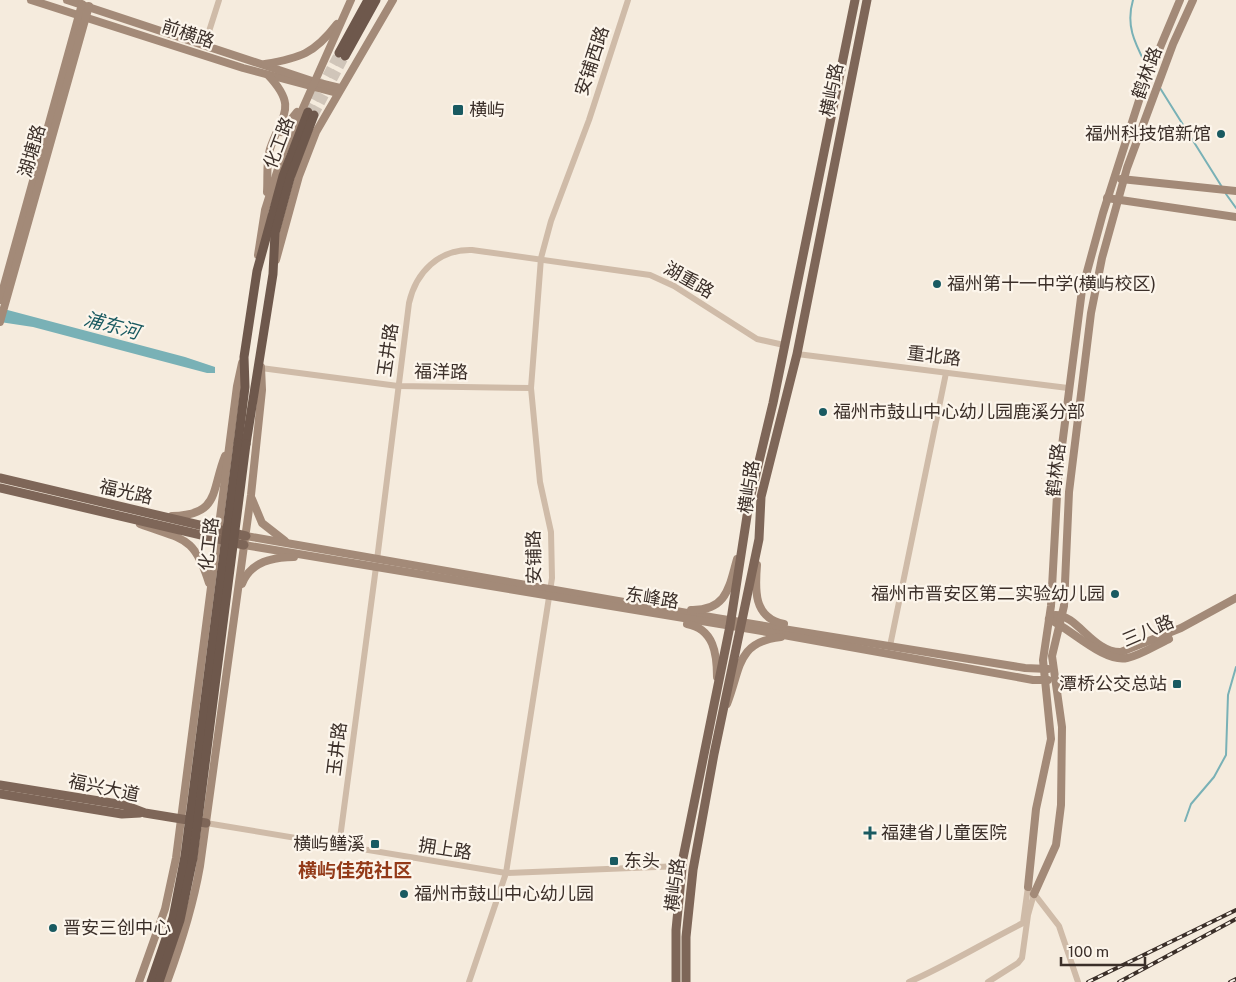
<svg xmlns="http://www.w3.org/2000/svg" width="1236" height="982" font-family="'Public Sans','Noto Sans SC',sans-serif">
  <style>
    .water { fill: #79b1b6 }
    .lines { fill: none; stroke-linecap: round; stroke-linejoin: round }
    .stream { stroke: #79b1b6; stroke-width: 2 }
    .trunk-tunnel { stroke: #d0c5b9; stroke-width: 9; stroke-dasharray: 9 4.5; stroke-linecap: butt }
    .tertiary { stroke: #cfbba8; stroke-width: 6 }
    .secondary { stroke: #a38a78; stroke-width: 8 }
    .primary { stroke: #7e6658; stroke-width: 9 }
    .trunk { stroke: #6e584c; stroke-width: 9 }
    .rail-casing { stroke: #3b2f29; stroke-width: 4 }
    .rail { stroke: #fcf5eb; stroke-width: 2; stroke-dasharray: 5.5; stroke-linecap: butt }
    .trunk-bridge { stroke: #6e584c; stroke-width: 9 }
    .poi-dot { fill: #195a61; stroke: #fcf5eb; stroke-width: 2 }
    .labels { text-anchor: middle; stroke-width: 4.5; stroke-linejoin: round; paint-order: stroke }
    .street-label { font-size: 18px; fill: #3b2f29; stroke: #fcf5eb }
    .poi-label { font-size: 18px; fill: #3b2f29; stroke: #fcf5eb; text-anchor: start }
    .water-label { font-size: 19px; font-style: italic; fill: #195a61; stroke: #fcf5eb }
    .neighbourhood-label { font-size: 19px; font-weight: bold; fill: #933a18; stroke: #fcf5eb }
  </style>
  <rect width="100%" height="100%" fill="#f5ebdd"/>
  <polygon class="water" points="0,308 185,357 215,367 215,373 207,373 33,327 0,322"/>
  <g class="lines">
    <g class="stream">
      <path d="M1133 0C1125 27 1136 45 1148 69"/>
      <polyline points="1160,88 1222,187"/>
      <polyline points="1226,194 1236,208"/>
      <polyline points="1185,821 1191,804 1214,777 1226,755 1228,695 1236,667"/>
    </g>
    <g class="trunk-tunnel">
      <polyline points="308,112 339,53"/>
      <polyline points="314,115 345,56"/>
    </g>
    <g class="tertiary">
      <polyline points="205,44 219,0"/>
      <polyline points="797,354 1068,388"/>
      <polyline points="261,368 398,386 531,388"/>
      <path d="M377 560 409 303C416 272 439 249 472 250L650 275 674 286 757 339 784 345"/>
      <polyline points="890,646 946,373"/>
      <polyline points="206,823 506,873 681,866"/>
      <polyline points="339,846 376,567"/>
      <polyline points="1032,891 1059,926 1078,982"/>
      <polyline points="469,982 506,873 552,578 551,532 540,482 531,388 541,258 551,221 589,120 628,0"/>
      <path d="M909 982C948 965 985 942 1023 923L1028 887"/>
      <polyline points="988,982 1018,963 1022,958 1028,915 1034,894"/>
    </g>
    <g class="secondary">
      <polyline points="31,0 243,68 337,93"/>
      <polyline points="67,0 315,82 340,88"/>
      <path d="M265 64C300 58 314 54 337 24"/>
      <polyline points="281,132 297,112"/>
      <polyline points="1121,179 1236,191"/>
      <path d="M267 192C268 178 266 162 270 149 281 115 299 108 268 75"/>
      <polyline points="1107,198 1236,217"/>
      <polyline points="258,255 265,210 283,153 351,0"/>
      <polyline points="276,260 299,176 316,132 393,0"/>
      <polyline points="0,300 82,4"/>
      <polyline points="0,322 89,6"/>
      <polyline points="252,499 262,523 285,541"/>
      <path d="M172 516C220 515 211 491 225 456"/>
      <path d="M140 524C183 540 194 535 209 583"/>
      <polyline points="246,536 716,618 1025,668 1048,669"/>
      <polyline points="244,545 756,630 1033,680 1048,680"/>
      <path d="M757 565C755 589 753 618 784 624"/>
      <path d="M242 584C250 562 272 557 294 557"/>
      <path d="M691 610C727 611 729 587 737 559"/>
      <path d="M1049 619 1055 615C1077 614 1093 653 1121 652L1181 628 1236 598"/>
      <path d="M1049 619C1071 629 1104 663 1127 658 1141 655 1156 645 1169 639"/>
      <path d="M687 624C714 629 717 654 717 677"/>
      <path d="M727 704C741 669 736 642 781 637"/>
      <polyline points="1028,887 1036,809 1051,739 1043,660 1051,606 1058,477 1082,290 1103,213 1143,88 1180,0"/>
      <polyline points="1034,894 1056,845 1061,805 1062,727 1052,656 1064,606 1069,492 1091,313 1102,258 1127,168 1173,44 1193,0"/>
      <polyline points="139,982 165,909 176,858 237,386 242,363"/>
      <path d="M167 982C181 944 193 906 200 866L251 495 262 390 261 367"/>
    </g>
    <g class="primary">
      <polyline points="0,478 246,536"/>
      <polyline points="0,488 244,545"/>
      <polyline points="0,785 124,805 145,813 206,823"/>
      <polyline points="0,794 122,814 140,813"/>
      <polyline points="676,982 676,930 683,858 730,626 749,503 773,403 855,0"/>
      <polyline points="686,982 686,937 693,870 714,754 759,539 761,497 797,354 867,0"/>
    </g>
    <g class="trunk">
      <polyline points="339,53 368,0"/>
      <polyline points="345,56 376,0"/>
      <polyline points="238,443 245,387 244,357 257,271 283,176 308,112"/>
      <polyline points="246,444 273,274 275,233 290,178 314,115"/>
    </g>
    <defs>
      <g id="rail">
        <polyline points="1088,982 1236,910"/>
        <polyline points="1119,982 1236,919"/>
        <polyline points="1230,982 1236,979"/>
      </g>
    </defs>
    <use href="#rail" class="rail-casing"/>
    <use href="#rail" class="rail"/>
    <g class="trunk-bridge">
      <polyline points="151,982 173,918 185,856 238,443"/>
      <polyline points="159,982 180,920 193,858 246,444"/>
    </g>
  </g>
  <g class="poi-dot">
    <rect x="452" y="104" width="12" height="12" rx="2.5"/>
    <circle cx="1221" cy="134" r="5"/>
    <circle cx="937" cy="284" r="5"/>
    <circle cx="823" cy="412" r="5"/>
    <circle cx="1115" cy="594" r="5"/>
    <rect x="1172" y="679" width="10" height="10" rx="2.5"/>
    <path d="M867.5 825.5h5v5h5v5h-5v5h-5v-5h-5v-5h5z"/>
    <rect x="370" y="839" width="10" height="10" rx="2.5"/>
    <rect x="609" y="856" width="10" height="10" rx="2.5"/>
    <circle cx="404" cy="894" r="5"/>
    <circle cx="53" cy="928" r="5"/>
  </g>
  <g class="labels">
    <g class="street-label">
      <text transform="translate(188 34) rotate(18)" y="6">前横路</text>
      <text transform="translate(592 61) rotate(-72)" y="6">安铺西路</text>
      <text transform="translate(1147 73) rotate(-70)" y="6">鹤林路</text>
      <text transform="translate(832 90) rotate(-79)" y="6">横屿路</text>
      <text transform="translate(279 143) rotate(-69)" y="6">化工路</text>
      <text transform="translate(32 151) rotate(-74)" y="6">湖塘路</text>
      <text transform="translate(689 280) rotate(30)" y="6">湖重路</text>
      <text transform="translate(388 350) rotate(-82)" y="6">玉井路</text>
      <text transform="translate(934 356) rotate(7)" y="6">重北路</text>
      <text transform="translate(441 372) rotate(1)" y="6">福洋路</text>
      <text transform="translate(1056 470) rotate(-84)" y="6">鹤林路</text>
      <text transform="translate(749 487) rotate(-82)" y="6">横屿路</text>
      <text transform="translate(126 492) rotate(13)" y="6">福光路</text>
      <text transform="translate(209 544) rotate(-83)" y="6">化工路</text>
      <text transform="translate(534 557) rotate(-91)" y="6">安铺路</text>
      <text transform="translate(652 598) rotate(9)" y="6">东峰路</text>
      <text transform="translate(1148 631) rotate(-23)" y="6">三八路</text>
      <text transform="translate(337 749) rotate(-83)" y="6">玉井路</text>
      <text transform="translate(104 788) rotate(12)" y="6">福兴大道</text>
      <text transform="translate(445 849) rotate(9)" y="6">拥上路</text>
      <text transform="translate(675 885) rotate(-83)" y="6">横屿路</text>
    </g>
    <g class="poi-label">
      <text x="469" y="116">横屿</text>
      <text x="1211" y="140" text-anchor="end">福州科技馆新馆</text>
      <text x="947" y="290">福州第十一中学(横屿校区)</text>
      <text x="833" y="418">福州市鼓山中心幼儿园鹿溪分部</text>
      <text x="1105" y="600" text-anchor="end">福州市晋安区第二实验幼儿园</text>
      <text x="1167" y="690" text-anchor="end">潭桥公交总站</text>
      <text x="881" y="839">福建省儿童医院</text>
      <text x="365" y="850" text-anchor="end">横屿鳝溪</text>
      <text x="624" y="867">东头</text>
      <text x="414" y="900">福州市鼓山中心幼儿园</text>
      <text x="63" y="934">晋安三创中心</text>
    </g>
    <g class="water-label">
      <text transform="translate(112 325) rotate(15)" y="7">浦东河</text>
    </g>
    <g class="neighbourhood-label">
      <text x="355" y="877">横屿佳苑社区</text>
    </g>
  </g>
  <path d="M1061 957v8h84v-8" fill="none" stroke="#3b2f29" stroke-width="2.5"/>
  <text x="1068" y="957" font-size="15" fill="#3b2f29" stroke="#fcf5eb" stroke-width="4" paint-order="stroke">100 m</text>
</svg>
